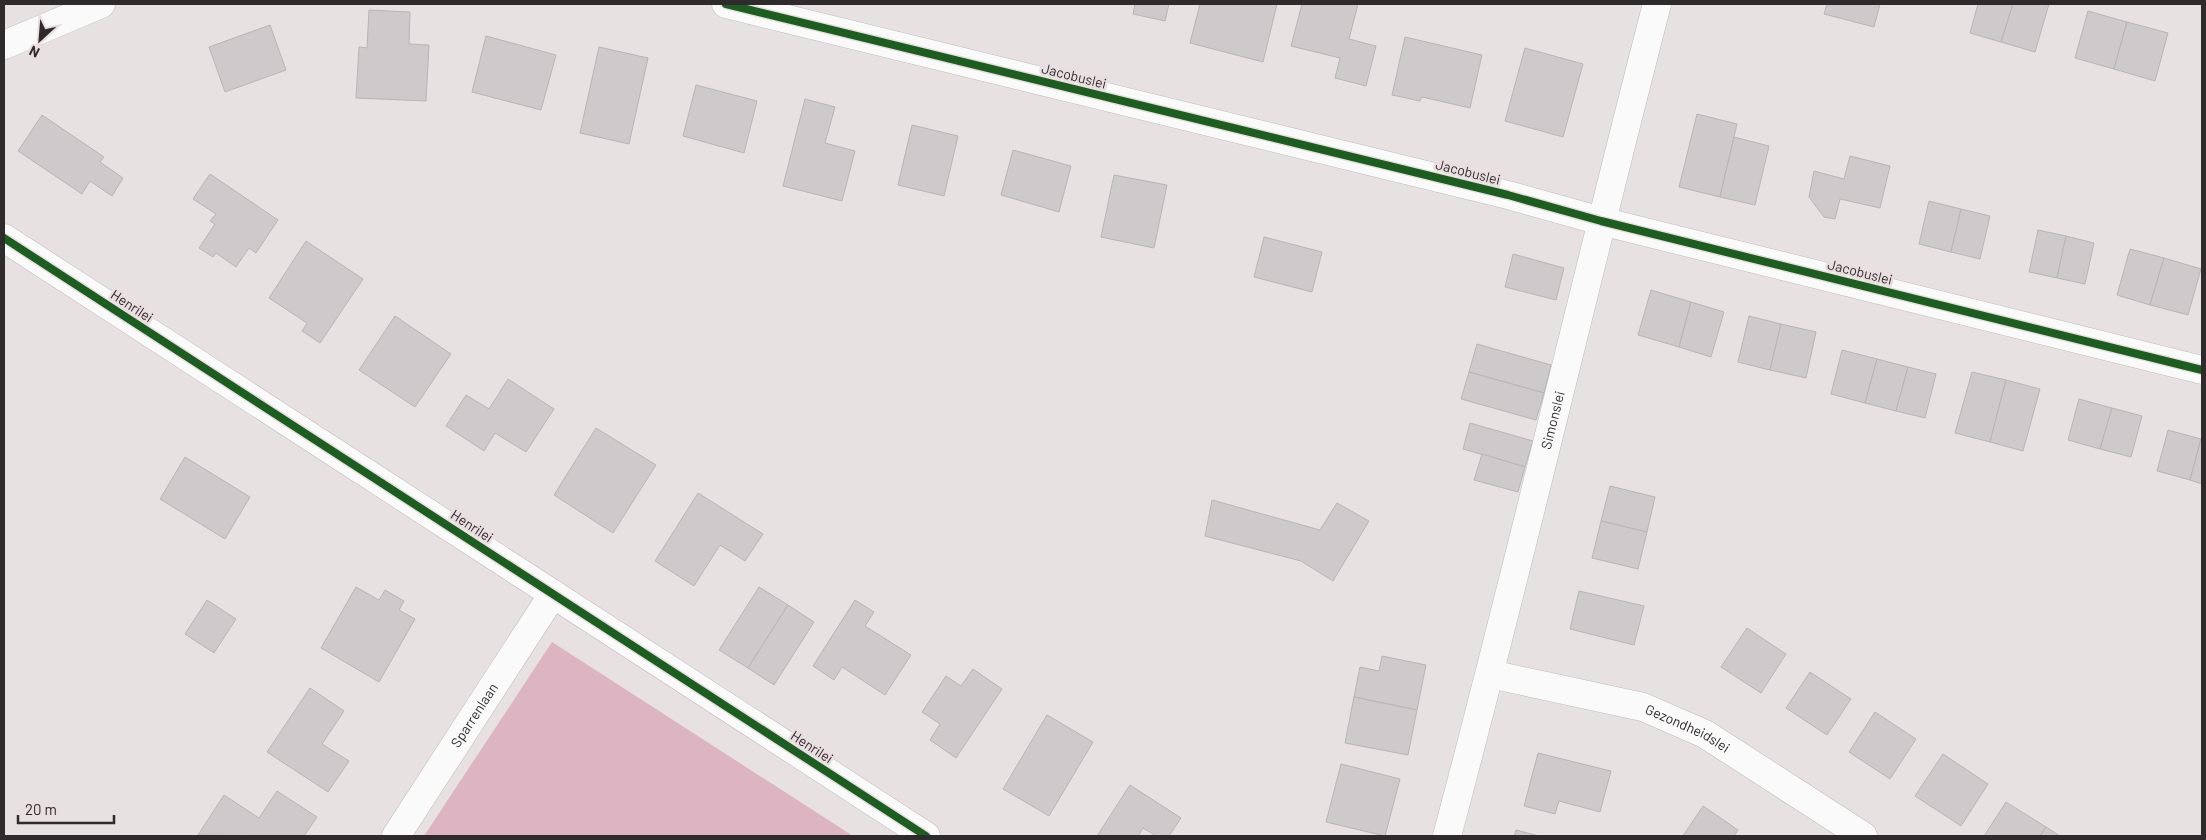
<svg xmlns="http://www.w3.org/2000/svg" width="2206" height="840" font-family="Barlow,sans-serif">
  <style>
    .forest { fill: #ddb4c2 }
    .building { fill: #cec9ca; stroke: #b9b5b6 }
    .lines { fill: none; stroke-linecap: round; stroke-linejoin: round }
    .minor-casing { stroke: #c1bcbd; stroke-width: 29 }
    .minor { stroke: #fbfafb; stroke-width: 28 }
    .cycleway-casing { stroke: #eadee1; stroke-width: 11 }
    .cycleway { stroke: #1b5e20; stroke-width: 8 }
    .labels { text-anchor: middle; stroke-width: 5; stroke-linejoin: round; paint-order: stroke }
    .street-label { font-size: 14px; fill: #2f2b2c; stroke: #eadee1 }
  </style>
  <rect width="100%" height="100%" fill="#e7e1e2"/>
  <polygon class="forest" points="552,642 853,836 424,836"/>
  <g class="building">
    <polygon points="1135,4 1169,4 1165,21 1133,14"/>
    <polygon points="1200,4 1277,4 1263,62 1190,43"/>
    <polygon points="1302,4 1358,4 1349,39 1376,46 1366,86 1335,78 1340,58 1291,46"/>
    <polygon points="1827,4 1880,4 1874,27 1824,14"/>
    <polygon points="1978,4 2013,4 2001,42 1970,33"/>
    <polygon points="2013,4 2049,4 2035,52 2001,42"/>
    <polygon points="369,10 410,12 409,44 429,45 426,101 356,98 359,47 367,48"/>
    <polygon points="2088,11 2127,22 2114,69 2075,58"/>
    <polygon points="2127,22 2168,33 2155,81 2114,69"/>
    <polygon points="270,25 286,70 225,92 209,47"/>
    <polygon points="486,36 556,55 541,110 472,92"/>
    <polygon points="1405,37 1482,55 1470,108 1422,97 1420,101 1392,95"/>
    <polygon points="599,47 648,58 629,144 580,133"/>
    <polygon points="1525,48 1583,64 1563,137 1505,121"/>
    <polygon points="696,85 757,101 744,153 683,136"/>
    <polygon points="805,99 835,107 825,143 855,151 842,201 783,186"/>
    <polygon points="1697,114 1737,124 1720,197 1679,187"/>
    <polygon points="42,115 104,157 100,162 123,178 112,196 90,181 82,194 18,151"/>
    <polygon points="912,125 958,136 944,196 898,185"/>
    <polygon points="1734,137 1769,146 1755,205 1720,197"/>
    <polygon points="1013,150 1071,166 1059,212 1001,195"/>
    <polygon points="1850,156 1890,166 1880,208 1840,199 1835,219 1824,217 1809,197 1814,171 1844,179"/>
    <polygon points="210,174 278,220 256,253 249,248 236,267 216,253 213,257 199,248 215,224 210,221 216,214 193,199"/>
    <polygon points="1114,175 1167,185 1154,248 1101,237"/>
    <polygon points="1929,201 1961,209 1951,252 1919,244"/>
    <polygon points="1961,209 1990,216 1980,259 1951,252"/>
    <polygon points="2038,230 2066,236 2057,278 2029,272"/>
    <polygon points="2066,236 2094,243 2085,284 2057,278"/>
    <polygon points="1264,237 1322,252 1312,292 1254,277"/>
    <polygon points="306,241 363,279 320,343 302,331 307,323 269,298"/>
    <polygon points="2130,249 2164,258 2150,305 2117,295"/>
    <polygon points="1513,254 1564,268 1556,300 1505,287"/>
    <polygon points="2164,258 2201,269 2188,315 2150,305"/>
    <polygon points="1651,290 1691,302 1679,347 1638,335"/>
    <polygon points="1691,302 1724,312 1711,357 1679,347"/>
    <polygon points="395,316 451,354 415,407 359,370"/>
    <polygon points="1749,316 1781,324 1770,370 1738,362"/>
    <polygon points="1781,324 1816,332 1806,378 1770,370"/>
    <polygon points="1477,344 1551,365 1544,393 1469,372"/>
    <polygon points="1842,350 1877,359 1865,403 1831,394"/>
    <polygon points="1877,359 1908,367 1896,411 1865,403"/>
    <polygon points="1908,367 1936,374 1925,418 1896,411"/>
    <polygon points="1469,372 1544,393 1536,420 1461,399"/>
    <polygon points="1972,372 2006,380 1990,442 1955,433"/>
    <polygon points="508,379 554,409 526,452 495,433 484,451 446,426 466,395 489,409"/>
    <polygon points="2006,380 2040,389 2023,451 1990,442"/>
    <polygon points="2079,399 2112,408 2100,449 2068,440"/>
    <polygon points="2112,408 2142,416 2131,457 2100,449"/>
    <polygon points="1470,423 1533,441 1525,467 1463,449"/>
    <polygon points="596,428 656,465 613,533 554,495"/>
    <polygon points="2168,430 2201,439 2190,480 2157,471"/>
    <polygon points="2201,439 2202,440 2202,484 2190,480"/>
    <polygon points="1482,454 1525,467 1518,492 1474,480"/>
    <polygon points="185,457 250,497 225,539 160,499"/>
    <polygon points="1610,486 1655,497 1647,532 1601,521"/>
    <polygon points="698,493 763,534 745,561 720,545 694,586 655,561"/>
    <polygon points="1212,500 1320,530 1337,503 1369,521 1333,581 1301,561 1205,536"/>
    <polygon points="1601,521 1647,532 1638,569 1592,558"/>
    <polygon points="356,587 379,600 385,590 404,601 399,610 415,619 379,682 321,648"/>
    <polygon points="759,587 788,605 748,668 719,650"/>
    <polygon points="1579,591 1644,606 1634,645 1570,629"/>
    <polygon points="207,600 236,619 214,653 185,634"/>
    <polygon points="855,600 874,612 865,626 911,655 885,695 842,667 834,680 813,666"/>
    <polygon points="788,605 814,622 774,685 748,668"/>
    <polygon points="1747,628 1786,654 1761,693 1721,667"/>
    <polygon points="1382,656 1426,665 1417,710 1354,697 1360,667 1379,671"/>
    <polygon points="973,669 1002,689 956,758 930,740 940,724 922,712 946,676 961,686"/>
    <polygon points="1810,672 1851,699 1827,735 1786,708"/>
    <polygon points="310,688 344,711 322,744 349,761 328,792 267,752"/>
    <polygon points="1354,697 1417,710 1408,755 1345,743"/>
    <polygon points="1875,712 1916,739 1890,779 1849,752"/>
    <polygon points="1047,715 1093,742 1049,816 1003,789"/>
    <polygon points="1538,753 1611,771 1600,812 1559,801 1555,814 1524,806"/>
    <polygon points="1943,754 1988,784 1961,826 1915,796"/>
    <polygon points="1341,764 1400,779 1385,836 1326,822"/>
    <polygon points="1130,785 1181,818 1169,836 1156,836 1143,828 1138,836 1097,836"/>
    <polygon points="277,791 317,817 304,836 198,835 224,795 259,818"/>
    <polygon points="2006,802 2046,827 2040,836 1984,836"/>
    <polygon points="1703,806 1738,830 1734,836 1683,836"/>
    <polygon points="2046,827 2060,836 2040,836"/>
    <polygon points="1516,830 1539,836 1514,836"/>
  </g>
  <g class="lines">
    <defs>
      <g id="minor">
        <polyline points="726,4 1508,195 1601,221 2202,370"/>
        <polyline points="4,45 101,4"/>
        <polyline points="4,238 926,836"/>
        <path id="s1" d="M1490 674 1643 707 1705 734 1863 836"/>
        <path id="s2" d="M396 836 553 594"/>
        <path id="s3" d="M1447 836C1521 560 1585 281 1657 4"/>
      </g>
    </defs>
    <use href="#minor" class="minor-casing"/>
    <use href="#minor" class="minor"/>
    <defs>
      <g id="cycleway">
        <polyline points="726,4 1508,195 1601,221 2202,370"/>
        <polyline points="4,238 926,836"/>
      </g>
    </defs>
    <use href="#cycleway" class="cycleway-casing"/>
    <use href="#cycleway" class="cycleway"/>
  </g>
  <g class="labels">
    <g class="street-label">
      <text transform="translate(1074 76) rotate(14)" y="5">Jacobuslei</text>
      <text transform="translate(1468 172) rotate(14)" y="5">Jacobuslei</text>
      <text transform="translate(1860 272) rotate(14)" y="5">Jacobuslei</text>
      <text transform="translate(132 306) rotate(33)" y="5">Henrilei</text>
      <text dy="5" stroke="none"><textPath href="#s3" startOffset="429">Simonslei</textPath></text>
      <text transform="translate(472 526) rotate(33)" y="5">Henrilei</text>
      <text dy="5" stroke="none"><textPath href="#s2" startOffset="144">Sparrenlaan</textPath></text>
      <text dy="5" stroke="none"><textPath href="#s1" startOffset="206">Gezondheidslei</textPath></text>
      <text transform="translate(812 747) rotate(33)" y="5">Henrilei</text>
    </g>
  </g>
  <rect width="2206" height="840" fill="none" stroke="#2f2b2c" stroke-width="10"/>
  <g transform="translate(40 40) rotate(206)" stroke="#eadee1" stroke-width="4" paint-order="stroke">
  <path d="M0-4L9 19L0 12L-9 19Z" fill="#2f2b2c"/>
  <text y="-8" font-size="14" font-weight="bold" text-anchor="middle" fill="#2f2b2c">N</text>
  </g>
  <path d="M18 815v8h96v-8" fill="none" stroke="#2f2b2c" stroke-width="2.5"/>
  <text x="25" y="815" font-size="15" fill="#2f2b2c" stroke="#eadee1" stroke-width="4" paint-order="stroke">20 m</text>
</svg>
